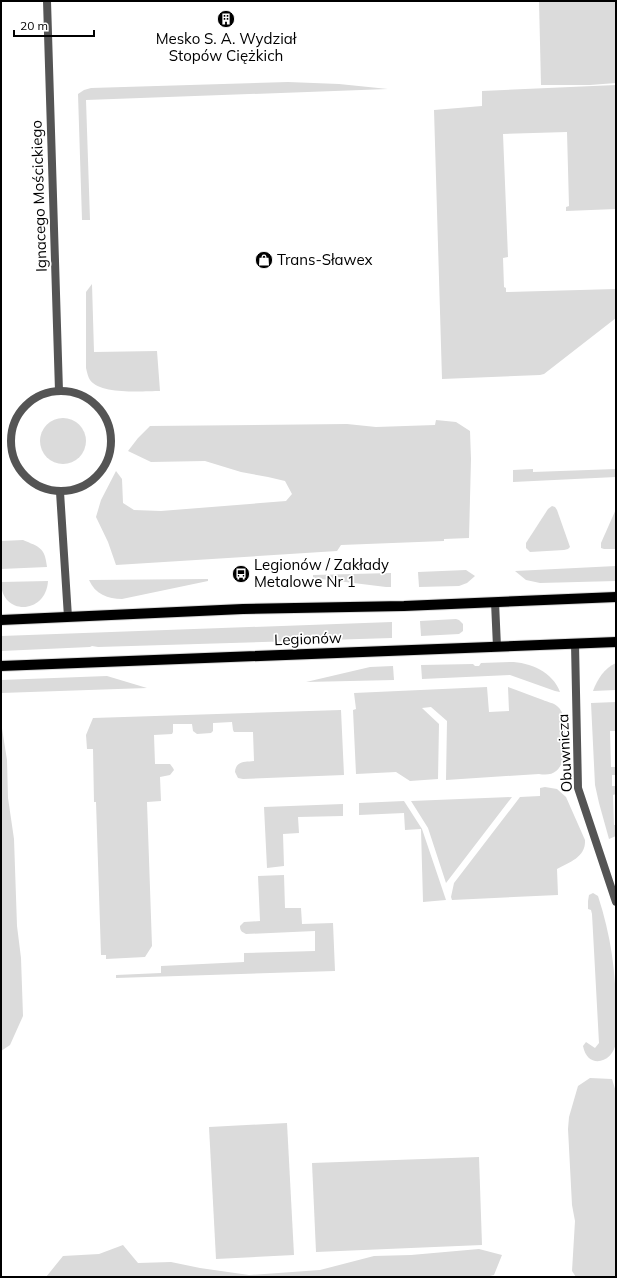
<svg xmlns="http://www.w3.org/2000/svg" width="617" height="1278" font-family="Mulish,sans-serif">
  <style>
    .green { fill: #dbdbdb }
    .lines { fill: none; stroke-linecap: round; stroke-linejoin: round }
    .primary-casing { stroke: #dbdbdb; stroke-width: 12 }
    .minor { stroke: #545454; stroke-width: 8 }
    .tertiary { stroke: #545454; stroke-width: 8 }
    .primary { stroke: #000; stroke-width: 10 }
    .labels { text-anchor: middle; stroke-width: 3.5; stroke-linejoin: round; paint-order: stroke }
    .poi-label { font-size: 15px; fill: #000; stroke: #fff; text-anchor: start }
    .street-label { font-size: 15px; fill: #000; stroke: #fff }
  </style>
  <rect width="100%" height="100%" fill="#fff"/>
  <g class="green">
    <polygon points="539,1 616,1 616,83 590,85 541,85"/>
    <polygon points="288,82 339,84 388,89 86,100 90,220 82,220 78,94 84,90 91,88"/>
    <polygon points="616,85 616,209 566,211 566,207 569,206 567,132 503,134 508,257 503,258 504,287 506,288 506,292 616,289 616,318 544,374 540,375 442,379 434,110 482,106 482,91"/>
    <path d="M92 284 94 352 157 351 160 391C143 391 101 395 90 380 88 377 87 372 86 368V292Z"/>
    <circle cx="63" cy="441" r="23"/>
    <polygon points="436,420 456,422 470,431 471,459 469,538 444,539 444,541 341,545 337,551 116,565 108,542 96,517 101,500 116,471 122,479 123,503 134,510 161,511 286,501 292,494 285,481 268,477 241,472 205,461 151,462 128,451 138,438 150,426 347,424 376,427 435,425"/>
    <polygon points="533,469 533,472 616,469 616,477 513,482 513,470"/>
    <polygon points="552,506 555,507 557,510 570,547 568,549 564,550 530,552 526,548 526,543 548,509"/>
    <polygon points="616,509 616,549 604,549 601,548 601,543"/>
    <path d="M23 540C39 547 45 547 47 567L1 569V541Z"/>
    <polygon points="616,566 616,581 540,583 526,580 515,571"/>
    <polygon points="466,570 475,576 467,583 459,586 419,587 418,572"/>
    <polygon points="391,573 391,587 386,587 313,578 313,575"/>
    <path d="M208 579V581L122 599C108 599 95 594 89 580Z"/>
    <path d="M48 581C46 615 1 616 1 582Z"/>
    <polygon points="456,619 459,620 463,624 463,631 459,634 421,636 420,621"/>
    <polygon points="392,622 392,638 98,647 92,646 90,647 1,651 1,636"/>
    <path d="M510 662C530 662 553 672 560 692L555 691 510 675 422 679 421 665 473 664 475 666H479L481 663Z"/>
    <path d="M616 663V690L593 691C597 680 604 668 616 663Z"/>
    <polygon points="393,666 394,680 306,682 370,667"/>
    <polygon points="107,676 147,688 1,693 1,680"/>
    <path d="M487 687 489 712 509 711 508 687C520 691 531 696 543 700 547 702 554 703 557 706 565 712 564 724 565 732 565 751 566 779 539 774L446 780 447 721 431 707 422 708 439 724 438 779 410 781 396 772 356 774 353 710 356 709 354 693Z"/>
    <polygon points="616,702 616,731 610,731 611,767 615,767 616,775 612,775 612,786 616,786 616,794 613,795 614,825 616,825 616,836 609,839 599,803 595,785 591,703"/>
    <path d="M341 710 344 775 243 779 238 778 235 772C236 761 244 762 254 761L253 732H234L233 730 232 722 213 723V731L211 733 197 734 193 731 192 724H173V732L172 734 154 735 155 764H170L173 768 174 770 170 775 160 777 161 801 147 802 152 946 145 957 106 959V955H101L96 802H94L93 749H87L86 735 93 718Z"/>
    <polygon points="1,722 7,760 8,798 14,839 17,926 21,958 23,1016 10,1045 1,1051"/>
    <path d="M545 787 557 789 566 797 585 840C586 857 570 862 557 869L558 895 452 900 451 897 454 883 520 797 540 796V788Z"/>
    <polygon points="512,797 446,883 428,828 411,801"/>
    <polygon points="404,801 422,829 446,900 423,902 421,829 405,830 404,813 359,815 359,803"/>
    <polygon points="343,804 343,816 298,817 299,833 283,834 284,866 267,868 264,807"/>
    <path d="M284 875 285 908H301L302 924 333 923 335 971 116 978V975L161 973V966L244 962V953L315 951V931L246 934C242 932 240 931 240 926L244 922 260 921 258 876Z"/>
    <path d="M593 893 598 896C611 936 616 972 616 1014 616 1023 617 1033 616 1042 614 1062 588 1071 583 1046L586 1042 595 1048 599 1043 592 914 591 910 588 909V901L589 895Z"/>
    <polygon points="590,1078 612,1079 616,1092 616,1277 576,1277 572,1271 575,1221 572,1205 568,1129 569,1117 578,1086"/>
    <polygon points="287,1123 294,1255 216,1259 209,1127"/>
    <polygon points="479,1157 482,1245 316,1252 312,1163"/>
    <polygon points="123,1245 138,1263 171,1262 200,1268 249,1275 320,1270 374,1256 411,1255 479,1249 502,1255 494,1275 486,1277 46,1277 63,1256 99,1254"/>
  </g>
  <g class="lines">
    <defs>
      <g id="primary">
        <polyline points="1,620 243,609 404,606 616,597"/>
        <polyline points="1,666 616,642"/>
      </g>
    </defs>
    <use href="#primary" class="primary-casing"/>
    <g class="minor">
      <polyline points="495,602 497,647"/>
      <polyline points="575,644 578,788 616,902"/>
    </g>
    <g class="tertiary">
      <polyline points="47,1 59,391"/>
      <circle cx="61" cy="441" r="50"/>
      <polyline points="60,492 68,617"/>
    </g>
    <use href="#primary" class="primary"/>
  </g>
  <defs>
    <symbol id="building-disc" viewBox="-11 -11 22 22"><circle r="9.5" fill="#000" stroke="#fff"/><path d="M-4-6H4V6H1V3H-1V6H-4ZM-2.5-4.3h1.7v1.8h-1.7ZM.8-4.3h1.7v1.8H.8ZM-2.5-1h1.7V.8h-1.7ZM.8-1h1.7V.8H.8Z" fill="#fff"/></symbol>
    <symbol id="shop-disc" viewBox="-11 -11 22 22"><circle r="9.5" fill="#000" stroke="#fff"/><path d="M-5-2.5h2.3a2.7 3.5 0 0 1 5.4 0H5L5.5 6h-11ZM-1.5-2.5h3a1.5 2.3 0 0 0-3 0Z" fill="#fff"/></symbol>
    <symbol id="bus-disc" viewBox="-11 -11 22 22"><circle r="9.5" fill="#000" stroke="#fff"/><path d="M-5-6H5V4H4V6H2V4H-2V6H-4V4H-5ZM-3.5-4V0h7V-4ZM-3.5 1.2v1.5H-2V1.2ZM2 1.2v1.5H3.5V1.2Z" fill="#fff"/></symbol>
  </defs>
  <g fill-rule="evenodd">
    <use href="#building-disc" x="216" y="9" width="20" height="20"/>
    <use href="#shop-disc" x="254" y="250" width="20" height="20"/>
    <use href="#bus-disc" x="231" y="564" width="20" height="20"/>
  </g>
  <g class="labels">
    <g class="poi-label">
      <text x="226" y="44" text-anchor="middle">Mesko S. A. Wydział<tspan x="226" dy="17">Stopów Ciężkich</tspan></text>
      <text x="277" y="265">Trans-Sławex</text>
      <text x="254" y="570">Legionów / Zakłady<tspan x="254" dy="17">Metalowe Nr 1</tspan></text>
    </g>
    <g class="street-label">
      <text transform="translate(39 196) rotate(-92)" y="5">Ignacego Mościckiego</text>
      <text transform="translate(308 639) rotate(-2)" y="5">Legionów</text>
      <text transform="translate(565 753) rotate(-93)" y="5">Obuwnicza</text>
    </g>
  </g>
  <rect width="617" height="1278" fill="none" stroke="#000000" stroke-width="4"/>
  <path d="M14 30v6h80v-6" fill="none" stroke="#000000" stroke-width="2"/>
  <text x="20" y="30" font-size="12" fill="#000000" stroke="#ffffff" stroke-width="3" paint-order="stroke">20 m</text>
</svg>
